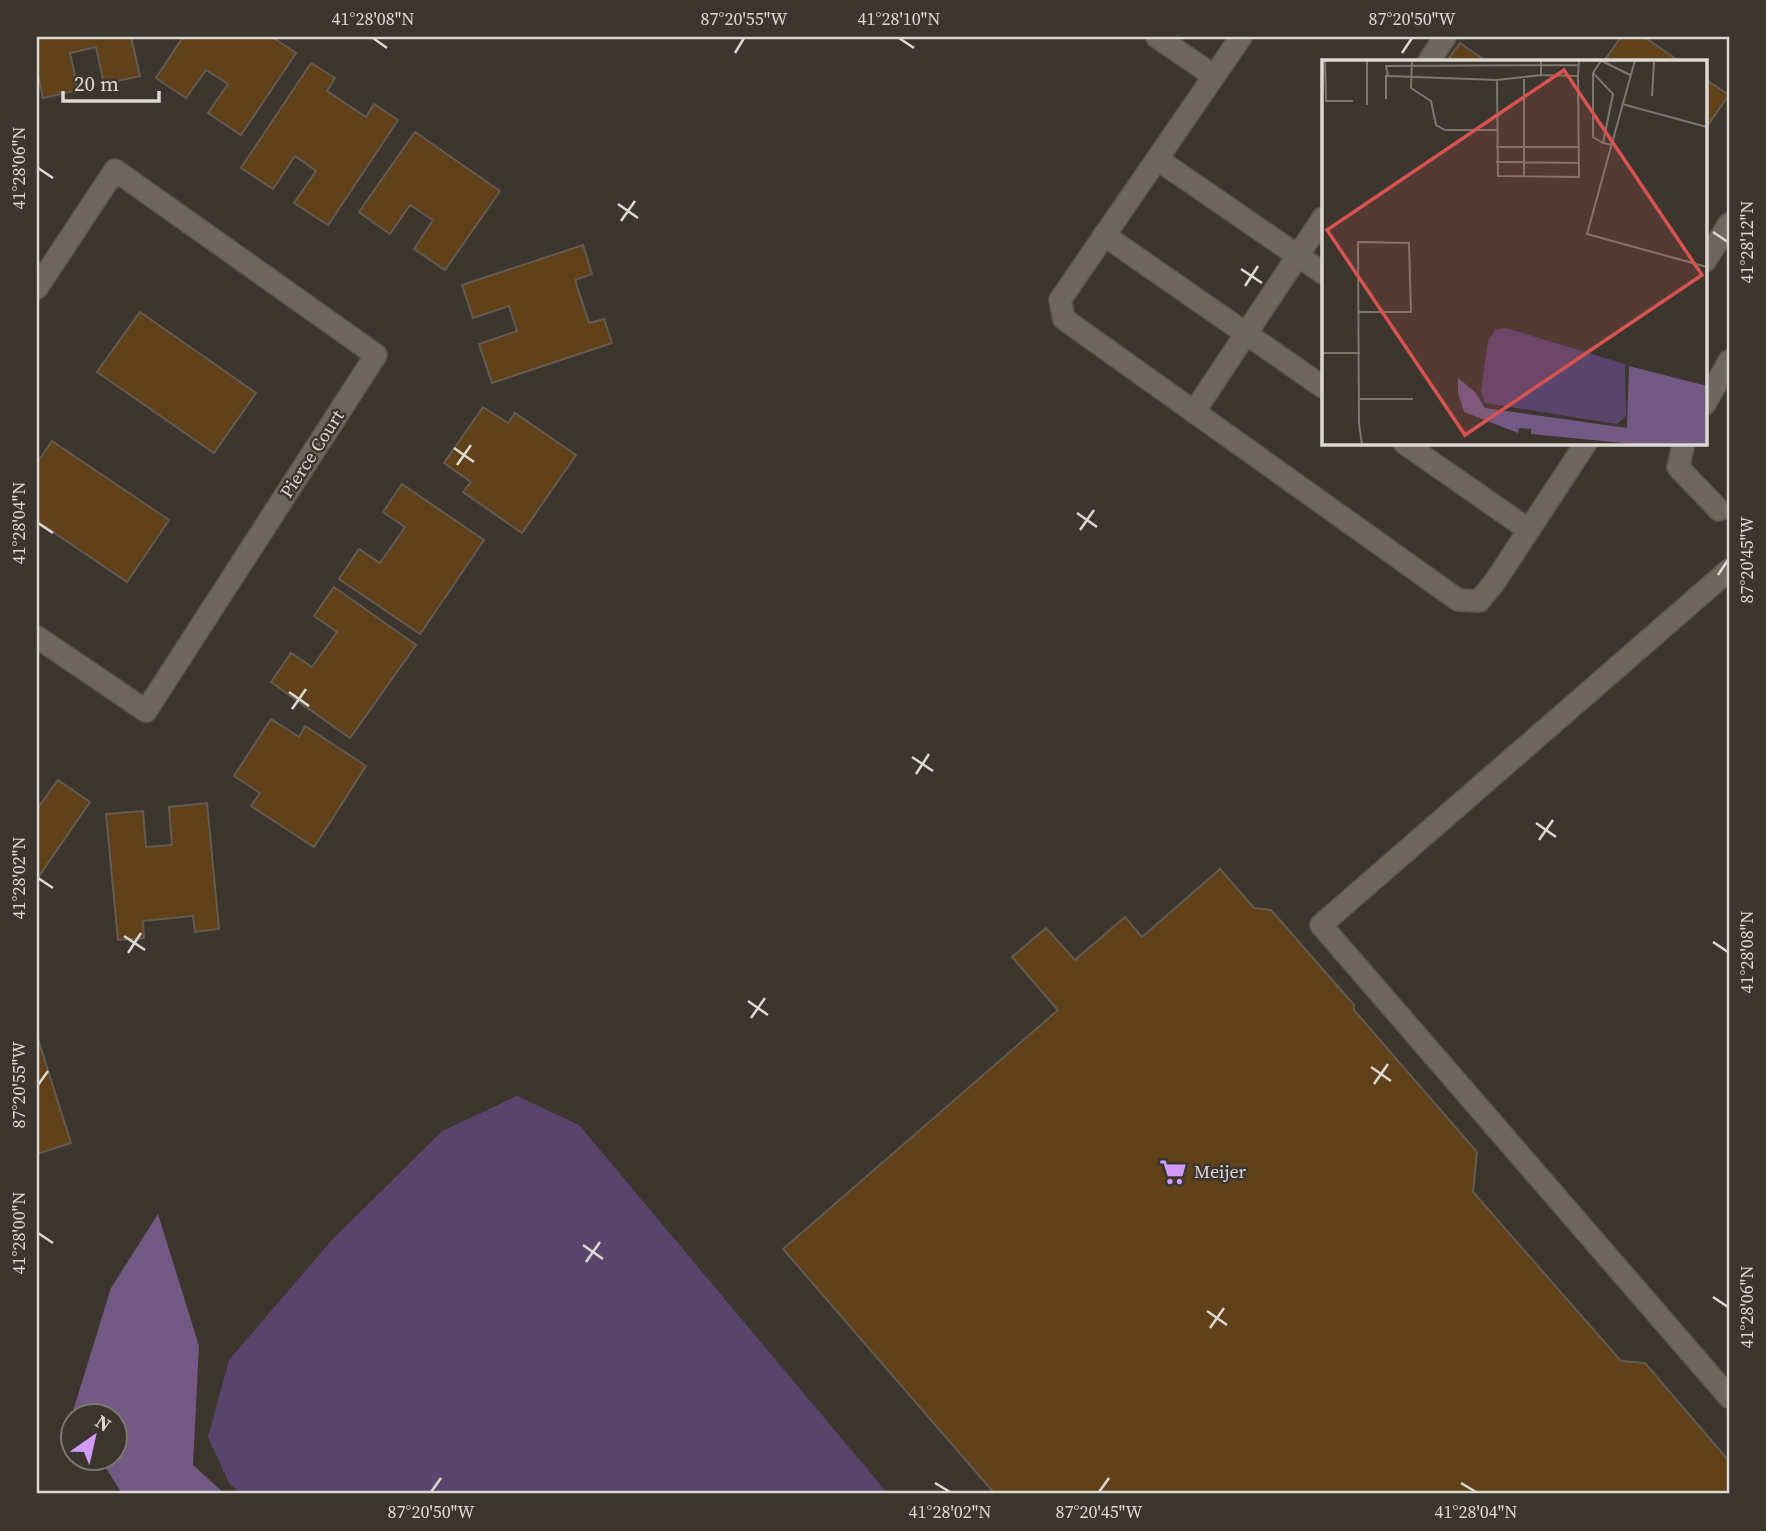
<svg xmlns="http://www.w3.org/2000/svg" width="1766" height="1531" font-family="'Source Serif 4',serif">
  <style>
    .forest { fill: #725a84 }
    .water { fill: #5c456d }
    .building { fill: #604119; stroke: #645c53; stroke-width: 2 }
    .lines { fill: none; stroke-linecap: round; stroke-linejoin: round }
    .minor-casing { stroke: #5b554e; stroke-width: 24 }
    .minor { stroke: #6f675e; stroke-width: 21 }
    .ticks { fill: none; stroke: #dcd8d2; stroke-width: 2.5 }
    .labels { text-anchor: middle; stroke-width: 5; stroke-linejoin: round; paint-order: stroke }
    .street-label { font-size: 18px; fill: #dcd8d2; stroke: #3d362e }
    .poi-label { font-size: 18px; fill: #dcd8d2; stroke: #3d362e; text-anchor: start }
    .inset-road { fill: none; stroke: #7d7770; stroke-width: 2 }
    .view { fill: #d85452; fill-opacity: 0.15; stroke: #d85452; stroke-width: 3.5 }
    .inset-edge { fill: none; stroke: #dcd8d2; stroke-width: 3.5 }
    .neatline { fill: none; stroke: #dcd8d2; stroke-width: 2.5 }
    .ticks-label { font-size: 18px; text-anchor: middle; fill: #dcd8d2 }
  </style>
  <rect width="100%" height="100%" fill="#3d362e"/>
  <polygon class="forest" points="158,1214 199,1346 193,1465 225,1494 122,1494 100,1458 116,1458 116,1416 76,1415 73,1411 111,1288"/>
  <polygon class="water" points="517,1096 579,1125 888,1494 241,1494 229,1483 208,1437 229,1360 332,1240 442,1131"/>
  <g class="building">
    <polygon points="37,37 131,37 140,76 104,84 96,47 70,53 78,90 43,98 37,70"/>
    <polygon points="183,37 272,37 296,53 241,135 208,113 228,84 206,70 186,98 156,78"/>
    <polygon points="1621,37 1644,37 1679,61 1604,61"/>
    <polygon points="1460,43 1486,61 1447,61"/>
    <polygon points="311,63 335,78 327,91 366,117 374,104 398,120 328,225 294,203 316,171 295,156 273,189 241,168"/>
    <polygon points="1705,79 1729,95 1705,129"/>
    <polygon points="415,132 500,191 445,270 414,249 433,220 410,205 390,234 359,212"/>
    <polygon points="583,245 592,274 575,280 589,323 604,319 612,343 492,383 479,344 517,331 509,306 473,318 462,285"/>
    <polygon points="140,312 256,393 214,453 97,372"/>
    <polygon points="483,407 508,423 515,413 576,455 522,533 463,492 471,482 444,463"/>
    <polygon points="52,441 169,520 127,582 37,521 37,463"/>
    <polygon points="402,484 484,540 420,634 339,579 359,549 380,563 405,527 383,512"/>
    <polygon points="334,587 416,645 350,738 271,682 291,653 312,667 337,632 314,616"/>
    <polygon points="271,719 299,737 305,726 366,766 314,847 251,806 260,793 234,776"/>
    <polygon points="58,780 90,802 37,879 37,809"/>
    <polygon points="207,803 219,929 195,932 193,916 143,921 144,938 118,940 106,814 143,811 146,847 172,845 169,807"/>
    <polygon points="1220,869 1254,908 1271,910 1354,1005 1354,1010 1477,1152 1473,1192 1621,1361 1645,1363 1729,1461 1729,1494 995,1494 783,1249 1058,1010 1012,957 1046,928 1075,960 1125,917 1142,937"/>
    <polygon points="37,1036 71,1143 37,1154"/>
  </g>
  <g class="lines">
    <defs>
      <g id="minor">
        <polyline points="1157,37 1214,76"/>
        <polyline points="1241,37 1060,300 1064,319 1458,600 1479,601 1494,583 1586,443"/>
        <polyline points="1429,61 1445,37"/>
        <polyline points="1157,159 1323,273"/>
        <polyline points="1104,235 1323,387"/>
        <polyline points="1705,261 1729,224"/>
        <polyline points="37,288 115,170 376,355 146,711 37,637"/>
        <polyline points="1705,404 1729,361"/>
        <polyline points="1194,412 1323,218"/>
        <polyline points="1404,443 1529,530"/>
        <polyline points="1684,443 1678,467 1719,510"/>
        <polyline points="1729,570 1321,925 1729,1397"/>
      </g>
    </defs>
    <use href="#minor" class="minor-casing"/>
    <use href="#minor" class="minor"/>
  </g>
  <path class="ticks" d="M373 38 387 48M899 38 914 48M735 53 744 38M1402 53 1412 38M38 168 53 178M618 204 638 218M621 221 635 201M1713 232 1728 242M1241 269 1262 283M1245 286 1258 266M454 448 474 462M457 465 471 445M1077 513 1097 527M38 523 53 533M1080 530 1094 510M1718 575 1728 560M289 692 309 706M292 709 306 689M912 757 933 771M916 774 929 754M1536 823 1556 837M1539 840 1553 820M38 878 53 888M124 936 145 950M1713 942 1728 952M128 953 141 933M748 1001 768 1015M751 1018 765 998M1371 1067 1391 1081M1374 1084 1388 1064M38 1085 48 1071M38 1233 53 1243M583 1245 603 1259M586 1262 600 1242M1713 1297 1728 1307M1207 1311 1227 1325M1210 1328 1224 1308M935 1483 950 1492M1461 1483 1476 1492M431 1492 441 1478M1099 1492 1109 1478"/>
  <defs>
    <symbol id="supermarket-bare" viewBox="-9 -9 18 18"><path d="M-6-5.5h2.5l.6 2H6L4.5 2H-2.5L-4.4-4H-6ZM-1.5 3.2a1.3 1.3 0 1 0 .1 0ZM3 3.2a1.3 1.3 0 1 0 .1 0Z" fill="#d39cfc" stroke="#3d362e" stroke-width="2.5" paint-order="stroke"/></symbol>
  </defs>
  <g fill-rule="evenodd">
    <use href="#supermarket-bare" x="1154" y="1153" width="38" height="38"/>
  </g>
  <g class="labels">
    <g class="street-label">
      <text transform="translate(312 454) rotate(-57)" y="6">Pierce Court</text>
    </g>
    <g class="poi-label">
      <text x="1194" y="1178">Meijer</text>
    </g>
  </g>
  <g transform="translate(1322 60)">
    <rect width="385" height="385" fill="#3d362e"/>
    <path d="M307 306 385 326V385H322L209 374V369L197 368 196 373 142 352 136 332V318L153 332 163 348 305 368Z" fill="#725a84"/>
    <path d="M184 268 303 304 304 356 295 364 163 343 159 331 166 281 173 270Z" fill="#5c456d"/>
    <path class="inset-road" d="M3 0 4 41H31M90 0 89 28 109 41 114 65 123 70H175M219 0V15L256 16 257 0M278 0 308 15M313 0 265 174 385 207M279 1 271 13 291 34 281 83 290 85M271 13V77L281 83M219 15 175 20 176 116 257 117 256 16M202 19V117M175 20 66 16 64 6 257 5M330 36 332 2M64 39V15M300 44 385 67M45 45V0M174 87H258M174 102 258 103M37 252H89L87 183 36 182 37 364 40 385M0 293H38M37 339H91"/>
    <path class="view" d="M242 10 380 215 143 375 5 170Z"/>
    <rect width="385" height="385" class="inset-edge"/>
  </g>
  <rect width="1766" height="1531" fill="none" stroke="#3d362e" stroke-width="77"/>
  <g transform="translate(94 1437) rotate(34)"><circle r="33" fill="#3d362e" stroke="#7d7770" stroke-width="2"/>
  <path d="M0-5L12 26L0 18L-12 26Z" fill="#d39cfc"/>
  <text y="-10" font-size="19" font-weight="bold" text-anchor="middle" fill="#dcd8d2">N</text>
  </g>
  <path d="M63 91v10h96v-10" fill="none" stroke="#dcd8d2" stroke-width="3.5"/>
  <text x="74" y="91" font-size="21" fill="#dcd8d2" stroke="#3d362e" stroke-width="5" paint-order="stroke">20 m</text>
  <rect x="38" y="38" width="1690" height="1454" class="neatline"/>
  <g class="ticks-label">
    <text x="373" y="25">41°28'08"N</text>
    <text x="744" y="25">87°20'55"W</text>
    <text x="899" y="25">41°28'10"N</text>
    <text x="1412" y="25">87°20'50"W</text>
    <text transform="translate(19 168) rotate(-90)" y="6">41°28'06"N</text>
    <text transform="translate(1747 242) rotate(-90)" y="6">41°28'12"N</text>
    <text transform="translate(19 523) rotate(-90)" y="6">41°28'04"N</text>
    <text transform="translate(1747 560) rotate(-90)" y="6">87°20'45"W</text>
    <text transform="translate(19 878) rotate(-90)" y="6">41°28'02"N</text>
    <text transform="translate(1747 952) rotate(-90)" y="6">41°28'08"N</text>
    <text transform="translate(19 1085) rotate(-90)" y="6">87°20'55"W</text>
    <text transform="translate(19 1233) rotate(-90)" y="6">41°28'00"N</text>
    <text transform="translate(1747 1307) rotate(-90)" y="6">41°28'06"N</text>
    <text x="431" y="1518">87°20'50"W</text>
    <text x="950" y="1518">41°28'02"N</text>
    <text x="1099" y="1518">87°20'45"W</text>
    <text x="1476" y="1518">41°28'04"N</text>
  </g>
</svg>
